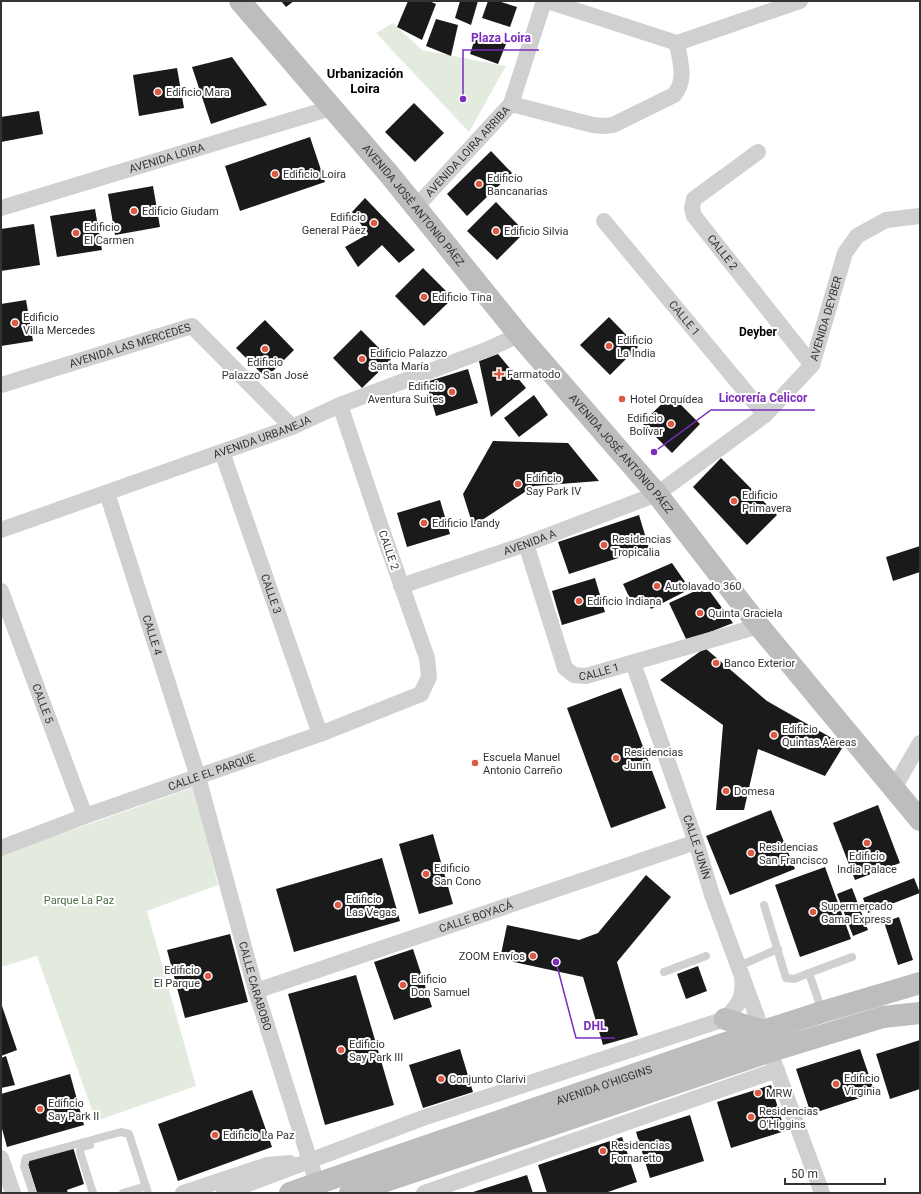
<svg xmlns="http://www.w3.org/2000/svg" width="921" height="1194" font-family="Roboto,sans-serif">
  <style>
    .green { fill: #e3ebdf }
    .building { fill: #1a1a1a }
    .lines { fill: none; stroke-linecap: round; stroke-linejoin: round }
    .service { stroke: #d0d0d0; stroke-width: 8 }
    .minor { stroke: #d0d0d0; stroke-width: 16 }
    .secondary { stroke: #bdbdbd; stroke-width: 22 }
    .poi-dot { fill: #dc5a43; stroke: #fff; stroke-width: 1.5 }
    .labels { text-anchor: middle; stroke-width: 4; stroke-linejoin: round; paint-order: stroke }
    .poi-label { font-size: 11px; fill: #333; stroke: #fff; text-anchor: start }
    .street-label { font-size: 11px; fill: #333; stroke: #fff }
    .park-label { font-size: 11px; fill: #4c6d42; stroke: #fff }
    .neighbourhood-label { font-size: 12px; font-weight: bold; fill: #000; stroke: #fff }
    .quarter-label { font-size: 13px; font-weight: bold; fill: #000; stroke: #fff }
    .leader { fill: none; stroke: #7b2cbf; stroke-width: 1.5 }
    .callout-dot { fill: #7b2cbf; stroke: #fff; stroke-width: 1.5 }
    .callout-label { font-size: 12px; text-anchor: middle; font-weight: bold; fill: #7b2cbf; stroke: #fff; stroke-width: 4; stroke-linejoin: round; paint-order: stroke }
  </style>
  <rect width="100%" height="100%" fill="#fff"/>
  <g class="green">
    <polygon points="393,23 422,50 506,66 469,132 376,33"/>
    <polygon points="194,787 218,885 147,911 196,1086 96,1121 37,956 1,967 1,855"/>
  </g>
  <g class="building">
    <polygon points="281,1 294,1 286,7"/>
    <polygon points="408,1 429,1 436,4 422,40 397,27"/>
    <polygon points="460,1 478,1 471,25 455,18"/>
    <polygon points="488,1 498,1 517,7 510,27 482,18"/>
    <polygon points="436,19 458,25 451,56 426,46"/>
    <polygon points="477,32 506,44 498,64 470,54"/>
    <polygon points="232,57 267,105 211,124 192,67"/>
    <polygon points="177,68 184,108 139,116 133,75"/>
    <polygon points="414,103 444,133 415,162 385,132"/>
    <polygon points="39,111 43,134 1,142 1,117"/>
    <polygon points="310,137 325,182 240,211 225,166"/>
    <polygon points="491,151 512,173 467,216 447,194"/>
    <polygon points="153,186 160,227 115,235 108,194"/>
    <polygon points="365,198 415,250 399,263 382,245 358,267 345,247 368,234 352,212"/>
    <polygon points="496,202 525,232 497,260 467,231"/>
    <polygon points="95,209 102,250 57,257 50,216"/>
    <polygon points="34,224 40,265 1,271 1,229"/>
    <polygon points="423,268 453,298 424,326 395,296"/>
    <polygon points="26,300 33,341 1,346 1,304"/>
    <polygon points="609,317 638,347 610,375 580,345"/>
    <polygon points="265,320 294,350 266,378 236,348"/>
    <polygon points="361,330 391,360 362,388 333,358"/>
    <polygon points="498,354 526,388 491,417 479,361"/>
    <polygon points="468,369 478,403 436,416 426,382"/>
    <polygon points="534,395 548,415 519,437 504,418"/>
    <polygon points="671,395 700,424 672,453 642,423"/>
    <polygon points="493,441 568,443 599,481 534,486 473,526 463,494"/>
    <polygon points="721,458 777,515 747,545 693,487"/>
    <polygon points="440,500 450,534 407,547 397,513"/>
    <polygon points="639,515 649,548 569,574 558,542"/>
    <polygon points="920,546 920,572 893,581 886,557"/>
    <polygon points="672,563 690,589 651,609 644,597 632,603 623,584"/>
    <polygon points="595,578 605,612 562,625 552,591"/>
    <polygon points="706,586 733,623 687,641 669,603"/>
    <polygon points="705,648 767,701 844,745 825,776 758,749 744,810 716,810 723,725 660,680"/>
    <polygon points="621,688 666,808 611,828 567,708"/>
    <polygon points="878,805 900,863 855,880 833,823"/>
    <polygon points="771,810 795,869 730,895 706,836"/>
    <polygon points="433,834 453,904 419,914 399,844"/>
    <polygon points="382,858 400,921 294,952 276,889"/>
    <polygon points="825,867 851,939 800,957 775,885"/>
    <polygon points="646,875 671,897 617,962 638,1035 603,1045 583,977 500,959 507,925 579,940 598,933"/>
    <polygon points="914,878 920,893 868,913 863,898"/>
    <polygon points="852,888 868,930 853,936 837,894"/>
    <polygon points="899,917 913,960 898,965 884,922"/>
    <polygon points="230,934 248,1002 185,1018 167,950"/>
    <polygon points="413,949 432,1007 394,1020 374,962"/>
    <polygon points="698,966 707,991 686,999 677,974"/>
    <polygon points="356,975 394,1105 325,1125 288,994"/>
    <polygon points="1,1003 17,1050 1,1056"/>
    <polygon points="920,1040 920,1089 890,1099 876,1054"/>
    <polygon points="460,1049 473,1092 423,1108 409,1065"/>
    <polygon points="860,1049 875,1093 811,1114 796,1069"/>
    <polygon points="6,1056 15,1085 1,1088 1,1058"/>
    <polygon points="70,1074 84,1125 7,1147 1,1125 1,1094"/>
    <polygon points="771,1085 785,1131 731,1148 717,1102"/>
    <polygon points="252,1090 272,1147 178,1181 158,1124"/>
    <polygon points="690,1115 704,1161 650,1178 636,1132"/>
    <polygon points="622,1137 637,1182 605,1193 547,1193 538,1165"/>
    <polygon points="73,1147 84,1184 67,1190 68,1193 37,1193 27,1161"/>
    <polygon points="527,1175 533,1193 470,1193"/>
  </g>
  <g class="lines">
    <g class="service">
      <polyline points="764,905 786,978 794,979 809,973"/>
      <polyline points="739,966 778,949"/>
      <polyline points="664,972 706,956"/>
      <polyline points="822,1011 809,973 852,957"/>
      <polyline points="90,1145 81,1147 80,1152 93,1193"/>
      <polyline points="33,1193 24,1166 26,1158 121,1132 129,1134 148,1193"/>
      <polyline points="123,1193 146,1186"/>
    </g>
    <g class="minor">
      <polyline points="547,1 677,43 800,1"/>
      <path d="M511 104 593 125 603 126 613 125 674 95C687 80 680 62 677 43"/>
      <path id="s1" d="M758 152 694 199 692 208 694 216 812 365"/>
      <path id="s2" d="M416 207 511 104 544 1"/>
      <path id="s3" d="M1 208 331 108"/>
      <path id="s4" d="M604 221 765 415"/>
      <path id="s5" d="M1 385 192 326 292 427"/>
      <path id="s6" d="M222 452 320 734"/>
      <path id="s7" d="M107 493 198 777 256 991 320 1193"/>
      <path id="s8" d="M1 530 292 427 340 405 486 350 519 335"/>
      <path id="s9" d="M526 544 565 668 574 675 586 676 759 626"/>
      <path id="s10" d="M401 586 526 544 657 494 765 415 812 365 845 253 857 236 886 220 920 216"/>
      <path id="s11" d="M1 591 85 816"/>
      <path id="s12" d="M633 663 696 842 712 895 822 1193"/>
      <polyline points="894,788 920,743"/>
      <path id="s13" d="M1 848 85 816 320 734 421 694 429 677 427 658 383 533 340 405"/>
      <path id="s14" d="M256 991 696 842"/>
      <polyline points="1,1158 13,1193"/>
      <polyline points="183,1193 267,1165 290,1163"/>
      <path d="M224 1193 423 1118 725 1019C740 1003 744 998 742 976"/>
      <polyline points="424,1193 777,1070"/>
    </g>
    <g class="secondary">
      <path id="s15" d="M240 1 389 174 519 335 657 494 759 626 920 820"/>
      <polyline points="725,1019 763,1031"/>
      <path id="s16" d="M290 1193 720 1045 822 1012 920 983"/>
      <polyline points="350,1193 771,1051 883,1017 920,1013"/>
    </g>
  </g>
  <g class="poi-dot">
    <circle cx="158" cy="92" r="4"/>
    <circle cx="275" cy="174" r="4"/>
    <circle cx="479" cy="184" r="4"/>
    <circle cx="134" cy="211" r="4"/>
    <circle cx="374" cy="223" r="4"/>
    <circle cx="496" cy="231" r="4"/>
    <circle cx="76" cy="233" r="4"/>
    <circle cx="424" cy="297" r="4"/>
    <circle cx="15" cy="323" r="4"/>
    <circle cx="609" cy="346" r="4"/>
    <circle cx="265" cy="349" r="4"/>
    <circle cx="362" cy="359" r="4"/>
    <path d="M497 368h4v4h4v4h-4v4h-4v-4h-4v-4h4z"/>
    <circle cx="452" cy="392" r="4"/>
    <circle cx="622" cy="399" r="4"/>
    <circle cx="671" cy="424" r="4"/>
    <circle cx="518" cy="484" r="4"/>
    <circle cx="734" cy="501" r="4"/>
    <circle cx="424" cy="523" r="4"/>
    <circle cx="604" cy="545" r="4"/>
    <circle cx="657" cy="586" r="4"/>
    <circle cx="579" cy="601" r="4"/>
    <circle cx="700" cy="613" r="4"/>
    <circle cx="716" cy="663" r="4"/>
    <circle cx="774" cy="735" r="4"/>
    <circle cx="616" cy="758" r="4"/>
    <circle cx="475" cy="763" r="4"/>
    <circle cx="726" cy="791" r="4"/>
    <circle cx="867" cy="843" r="4"/>
    <circle cx="751" cy="853" r="4"/>
    <circle cx="426" cy="874" r="4"/>
    <circle cx="338" cy="905" r="4"/>
    <circle cx="813" cy="912" r="4"/>
    <circle cx="533" cy="956" r="4"/>
    <circle cx="208" cy="976" r="4"/>
    <circle cx="403" cy="985" r="4"/>
    <circle cx="341" cy="1050" r="4"/>
    <circle cx="441" cy="1079" r="4"/>
    <circle cx="836" cy="1084" r="4"/>
    <circle cx="758" cy="1093" r="4"/>
    <circle cx="40" cy="1109" r="4"/>
    <circle cx="751" cy="1117" r="4"/>
    <circle cx="215" cy="1135" r="4"/>
    <circle cx="603" cy="1151" r="4"/>
  </g>
  <g class="labels">
    <g class="poi-label">
      <text x="166" y="96">Edificio Mara</text>
      <text x="283" y="178">Edificio Loira</text>
      <text x="487" y="182">Edificio<tspan x="487" dy="13">Bancanarias</tspan></text>
      <text x="142" y="215">Edificio Giudam</text>
      <text x="366" y="221" text-anchor="end">Edificio<tspan x="366" dy="13">General Páez</tspan></text>
      <text x="84" y="231">Edificio<tspan x="84" dy="13">El Carmen</tspan></text>
      <text x="504" y="235">Edificio Silvia</text>
      <text x="432" y="301">Edificio Tina</text>
      <text x="23" y="321">Edificio<tspan x="23" dy="13">Villa Mercedes</tspan></text>
      <text x="617" y="344">Edificio<tspan x="617" dy="13">La India</tspan></text>
      <text x="370" y="357">Edificio Palazzo<tspan x="370" dy="13">Santa María</tspan></text>
      <text x="265" y="366" text-anchor="middle">Edificio<tspan x="265" dy="13">Palazzo San José</tspan></text>
      <text x="507" y="378">Farmatodo</text>
      <text x="444" y="390" text-anchor="end">Edificio<tspan x="444" dy="13">Aventura Suites</tspan></text>
      <text x="630" y="403">Hotel Orquídea</text>
      <text x="663" y="422" text-anchor="end">Edificio<tspan x="663" dy="13">Bolívar</tspan></text>
      <text x="526" y="482">Edificio<tspan x="526" dy="13">Say Park IV</tspan></text>
      <text x="742" y="499">Edificio<tspan x="742" dy="13">Primavera</tspan></text>
      <text x="432" y="527">Edificio Landy</text>
      <text x="612" y="543">Residencias<tspan x="612" dy="13">Tropicalia</tspan></text>
      <text x="665" y="590">Autolavado 360</text>
      <text x="587" y="605">Edificio Indiana</text>
      <text x="708" y="617">Quinta Graciela</text>
      <text x="724" y="667">Banco Exterior</text>
      <text x="782" y="733">Edificio<tspan x="782" dy="13">Quintas Aéreas</tspan></text>
      <text x="624" y="756">Residencias<tspan x="624" dy="13">Junín</tspan></text>
      <text x="483" y="761">Escuela Manuel<tspan x="483" dy="13">Antonio Carreño</tspan></text>
      <text x="734" y="795">Domesa</text>
      <text x="759" y="851">Residencias<tspan x="759" dy="13">San Francisco</tspan></text>
      <text x="867" y="860" text-anchor="middle">Edificio<tspan x="867" dy="13">India Palace</tspan></text>
      <text x="434" y="872">Edificio<tspan x="434" dy="13">San Cono</tspan></text>
      <text x="346" y="903">Edificio<tspan x="346" dy="13">Las Vegas</tspan></text>
      <text x="821" y="910">Supermercado<tspan x="821" dy="13">Gama Express</tspan></text>
      <text x="525" y="960" text-anchor="end">ZOOM Envíos</text>
      <text x="200" y="974" text-anchor="end">Edificio<tspan x="200" dy="13">El Parque</tspan></text>
      <text x="411" y="983">Edificio<tspan x="411" dy="13">Don Samuel</tspan></text>
      <text x="349" y="1048">Edificio<tspan x="349" dy="13">Say Park III</tspan></text>
      <text x="844" y="1082">Edificio<tspan x="844" dy="13">Virginia</tspan></text>
      <text x="449" y="1083">Conjunto Clarivi</text>
      <text x="766" y="1097">MRW</text>
      <text x="48" y="1107">Edificio<tspan x="48" dy="13">Say Park II</tspan></text>
      <text x="759" y="1115">Residencias<tspan x="759" dy="13">O'Higgins</tspan></text>
      <text x="223" y="1139">Edificio La Paz</text>
      <text x="611" y="1149">Residencias<tspan x="611" dy="13">Fornaretto</tspan></text>
    </g>
    <g class="street-label">
      <text dy="4" stroke="none"><textPath href="#s2" startOffset="76">AVENIDA LOIRA ARRIBA</textPath></text>
      <text dy="4" stroke="none"><textPath href="#s3" startOffset="173">AVENIDA LOIRA</textPath></text>
      <text dy="4" stroke="none"><textPath href="#s15" startOffset="268">AVENIDA JOSÉ ANTONIO PÁEZ</textPath></text>
      <text dy="4" stroke="none"><textPath href="#s1" startOffset="143">CALLE 2</textPath></text>
      <text dy="4" stroke="none"><textPath href="#s4" startOffset="126">CALLE 1</textPath></text>
      <text dy="4" stroke="none"><textPath href="#s10" startOffset="523">AVENIDA DEYBER</textPath></text>
      <text dy="4" stroke="none"><textPath href="#s5" startOffset="135">AVENIDA LAS MERCEDES</textPath></text>
      <text dy="4" stroke="none"><textPath href="#s8" startOffset="277">AVENIDA URBANEJA</textPath></text>
      <text dy="4" stroke="none"><textPath href="#s15" startOffset="592">AVENIDA JOSÉ ANTONIO PÁEZ</textPath></text>
      <text dy="4" stroke="none"><textPath href="#s10" startOffset="136">AVENIDA A</textPath></text>
      <text transform="translate(389 550) rotate(71)" y="4">CALLE 2</text>
      <text dy="4" stroke="none"><textPath href="#s6" startOffset="150">CALLE 3</textPath></text>
      <text dy="4" stroke="none"><textPath href="#s7" startOffset="149">CALLE 4</textPath></text>
      <text dy="4" stroke="none"><textPath href="#s9" startOffset="167">CALLE 1</textPath></text>
      <text dy="4" stroke="none"><textPath href="#s11" startOffset="120">CALLE 5</textPath></text>
      <text dy="4" stroke="none"><textPath href="#s13" startOffset="224">CALLE EL PARQUE</textPath></text>
      <text dy="4" stroke="none"><textPath href="#s12" startOffset="195">CALLE JUNÍN</textPath></text>
      <text dy="4" stroke="none"><textPath href="#s14" startOffset="232">CALLE BOYACÁ</textPath></text>
      <text dy="4" stroke="none"><textPath href="#s7" startOffset="515">CALLE CARABOBO</textPath></text>
      <text dy="4" stroke="none"><textPath href="#s16" startOffset="332">AVENIDA O'HIGGINS</textPath></text>
    </g>
    <g class="park-label">
      <text x="79" y="904">Parque La Paz</text>
    </g>
    <g class="neighbourhood-label">
      <text x="758" y="336">Deyber</text>
    </g>
    <g class="quarter-label">
      <text x="365" y="78">Urbanización<tspan x="365" dy="15">Loira</tspan></text>
    </g>
  </g>
  <path class="leader" d="M463 99L463 50H539M654 452L711 410H815M556 962L576 1038H615"/>
  <g class="callout-dot">
    <circle cx="463" cy="99" r="4"/>
    <circle cx="654" cy="452" r="4"/>
    <circle cx="556" cy="962" r="4"/>
  </g>
  <g class="callout-label">
    <text x="501" y="42">Plaza Loira</text>
    <text x="763" y="402">Licorería Celicor</text>
    <text x="595" y="1030">DHL</text>
  </g>
  <rect width="921" height="1194" fill="none" stroke="#333333" stroke-width="4"/>
  <path d="M785 1178v6h100v-6" fill="none" stroke="#333333" stroke-width="2"/>
  <text x="791" y="1178" font-size="12" fill="#333333" stroke="#ffffff" stroke-width="3" paint-order="stroke">50 m</text>
</svg>
